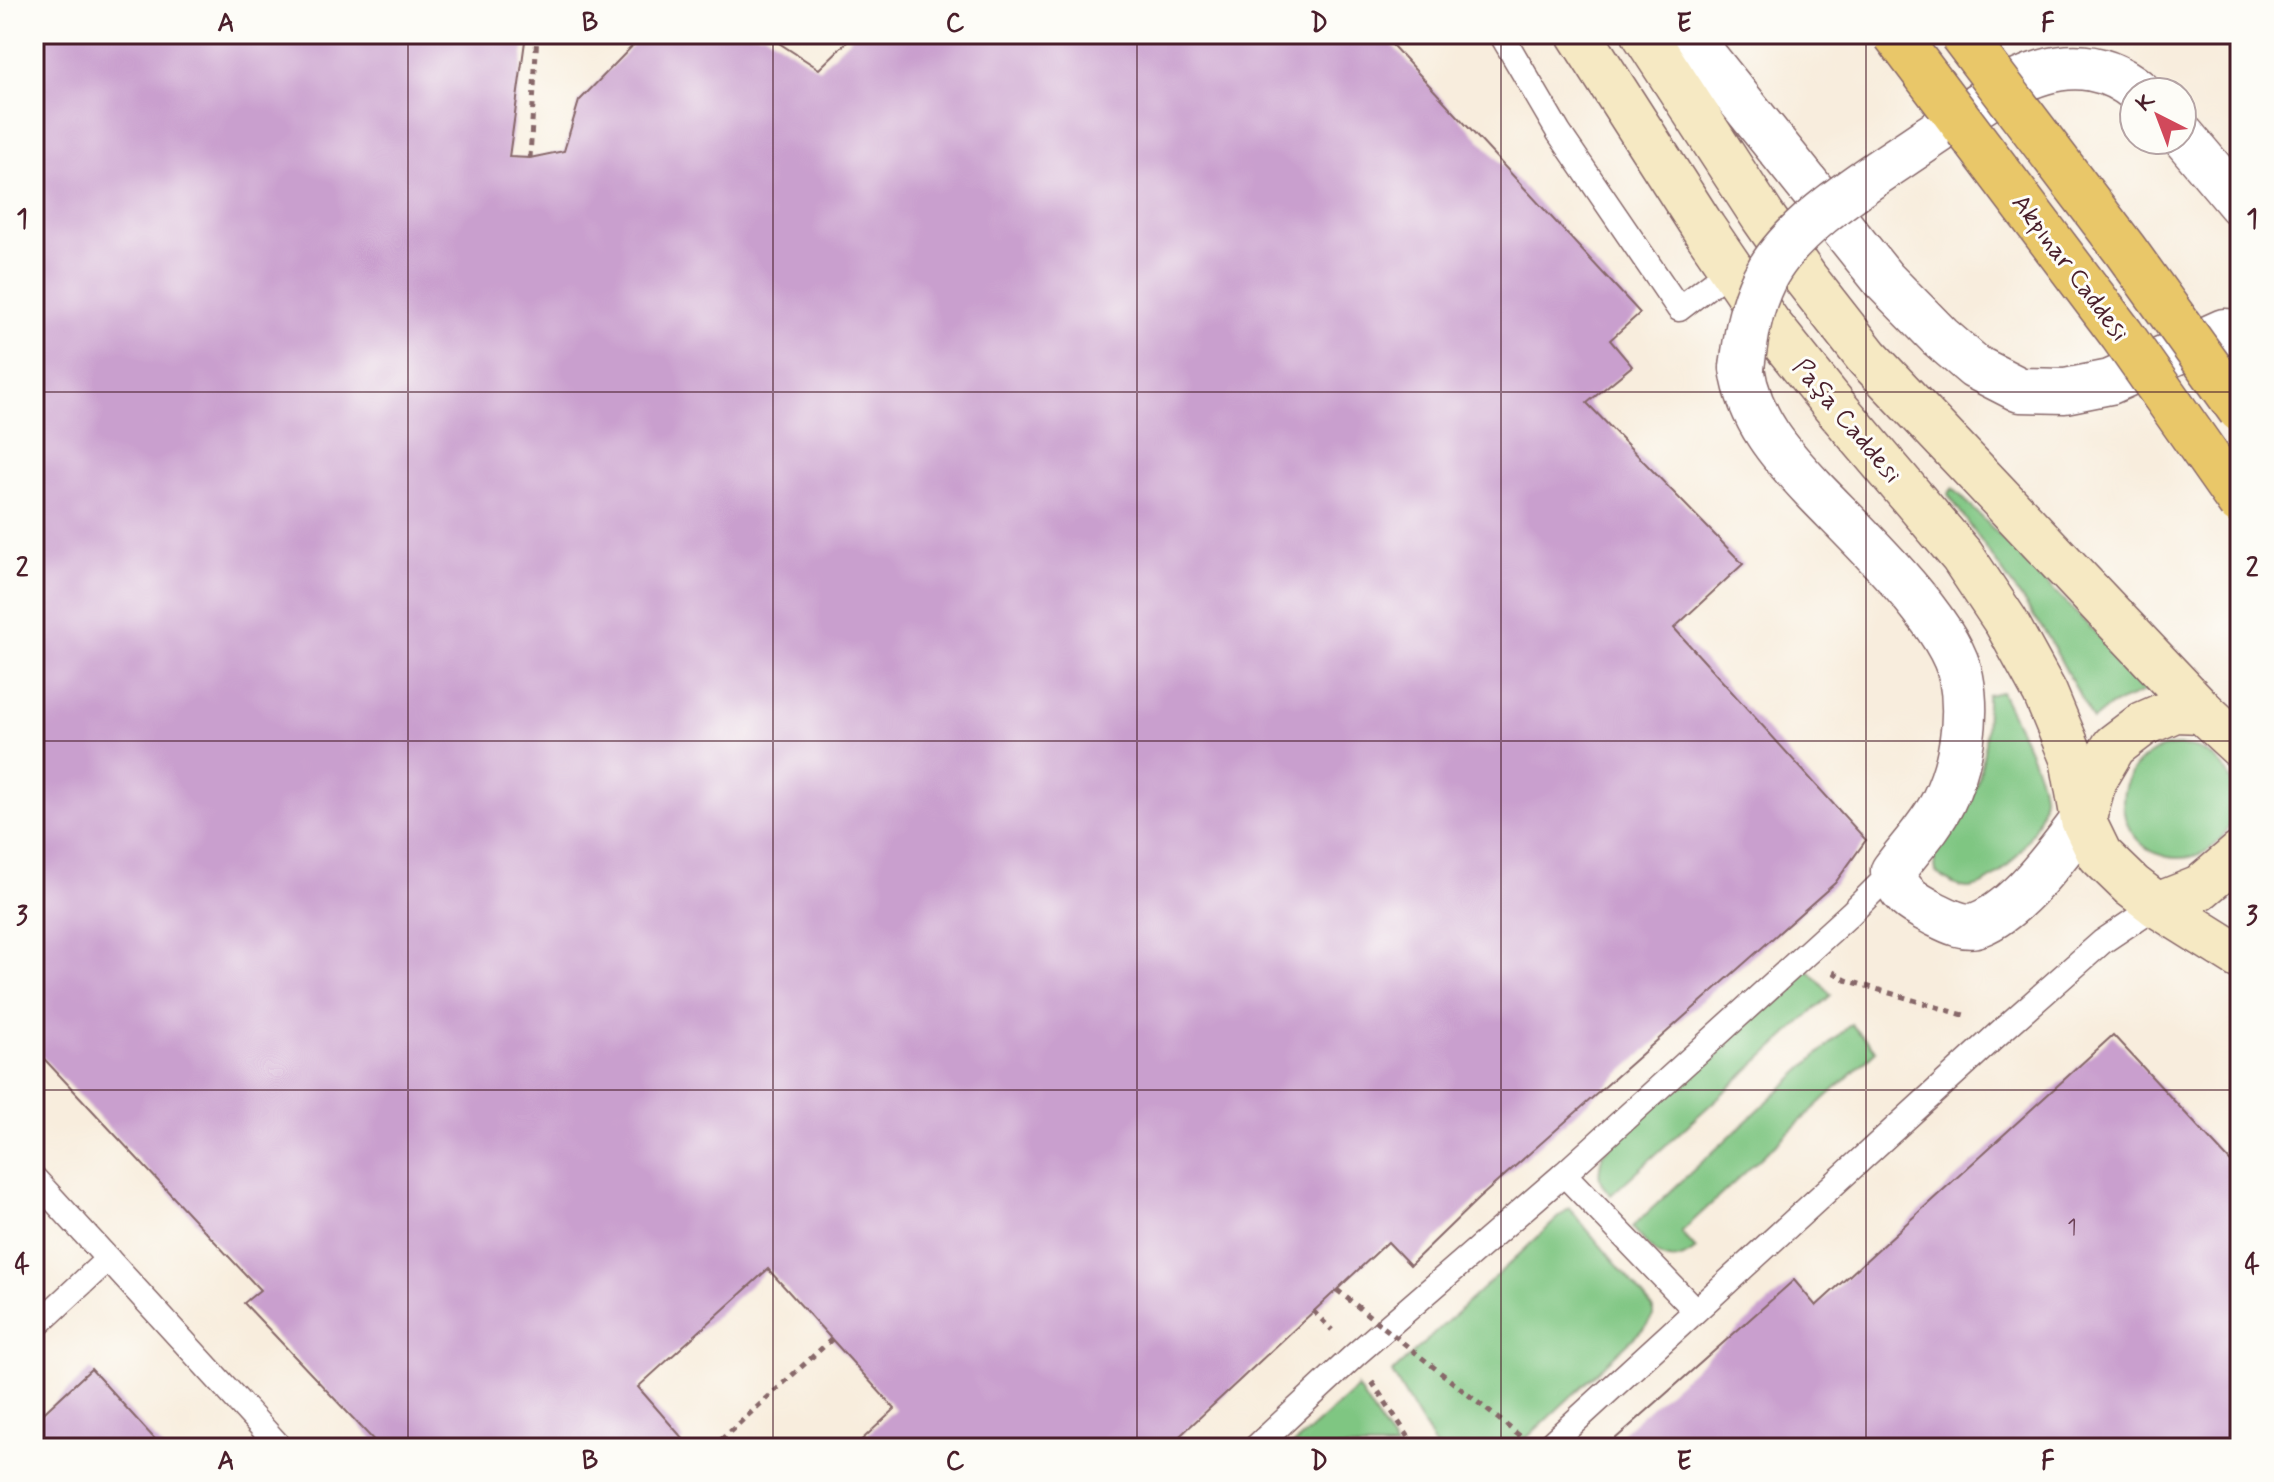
<svg xmlns="http://www.w3.org/2000/svg" width="2274" height="1482" font-family="Mynerve,sans-serif">
  <style>
    .green { fill: #7fc682; stroke: #647256; stroke-width: 2 }
    .building { fill: #c99fce }
    .lines { fill: none; stroke-linecap: round; stroke-linejoin: round }
    .lane-casing { stroke: #876769; stroke-width: 27 }
    .street-casing { stroke: #876769; stroke-width: 47 }
    .secondary-casing { stroke: #876769; stroke-width: 47 }
    .path { stroke: #876769; stroke-width: 5; stroke-dasharray: 6 6; stroke-linecap: butt }
    .lane { stroke: #fff; stroke-width: 24 }
    .street { stroke: #fff; stroke-width: 44 }
    .secondary { stroke: #f6e9c3; stroke-width: 44 }
    .street-bridge-casing { stroke: #876769; stroke-width: 47; stroke-linecap: butt }
    .primary-bridge-casing { stroke: #876769; stroke-width: 47; stroke-linecap: butt }
    .path-bridge { stroke: #876769; stroke-width: 5; stroke-dasharray: 6 6; stroke-linecap: butt }
    .street-bridge { stroke: #fff; stroke-width: 44 }
    .primary-bridge { stroke: #e9c769; stroke-width: 44 }
    .grid { fill: none; stroke: #4a1f2b; stroke-width: 2; stroke-opacity: 0.55 }
    .labels { text-anchor: middle; stroke-width: 6; stroke-linejoin: round; paint-order: stroke }
    .number-label { font-size: 22px; fill: #6a3f54 }
    .street-label { font-size: 26px; fill: #4a1f2b; stroke: #fdfcf7 }
    .neatline { fill: none; stroke: #4a1f2b; stroke-width: 3 }
    .grid-label { font-size: 26px; text-anchor: middle; font-weight: bold; fill: #4a1f2b }
  </style>
  <rect width="100%" height="100%" fill="#fdfcf7"/>
  <filter id="ink" filterUnits="userSpaceOnUse"><feTurbulence type="fractalNoise" baseFrequency=".0125" numOctaves="2"/><feDisplacementMap in="SourceGraphic" scale="16" xChannelSelector="R" yChannelSelector="G"/><feConvolveMatrix kernelMatrix="1 2 1 2 8 2 1 2 1" color-interpolation-filters="sRGB"/></filter>
  <filter id="wash" filterUnits="userSpaceOnUse"><feTurbulence type="fractalNoise" baseFrequency=".006" numOctaves="4" result="noise"/><feDisplacementMap in="SourceGraphic" scale="32" xChannelSelector="R" yChannelSelector="G"/><feGaussianBlur stdDeviation="1.8" result="paint"/><feColorMatrix in="noise" values="0 0 0 0 0 0 0 0 0 0 0 0 0 0 0 0 0 1.4 0 .05"/><feComposite in="paint" operator="in"/></filter>
  <g filter="url(#wash)">
    <rect width="100%" height="100%" fill="#f8eddd"/>
    <g class="green">
      <polygon points="1953,488 2151,689 2110,706 2093,720 2047,635 1948,494"/>
      <path d="M2001 692C2012 716 2046 777 2043 802 2040 831 2001 886 1969 888 1956 889 1946 879 1936 872L1933 851C1943 840 1953 829 1961 817 1985 784 1987 734 1987 695Z"/>
      <circle cx="2179" cy="802" r="56"/>
      <path d="M1804 965 1831 995 1611 1195C1596 1181 1598 1172 1603 1153Z"/>
      <path d="M1851 1024 1876 1051 1681 1232 1696 1249C1666 1274 1652 1250 1632 1227Z"/>
      <polygon points="1569,1208 1653,1308 1653,1316 1646,1326 1516,1448 1436,1448 1392,1373"/>
      <polygon points="1357,1387 1396,1448 1290,1448 1357,1388"/>
    </g>
    <g id="blocks">
      <g class="building">
        <polygon points="61,34 526,34 509,157 530,158 564,151 579,101 644,34 765,34 819,69 855,34 1382,34 1640,313 1610,340 1632,366 1587,403 1743,564 1674,628 1866,840 1835,883 1478,1199 1410,1265 1388,1242 1167,1448 853,1448 895,1409 768,1269 638,1387 684,1440 675,1448 381,1448 244,1303 260,1290 34,1048 34,40"/>
        <polygon points="2113,1035 2240,1172 2240,1448 1605,1448 1794,1280 1816,1306"/>
        <polygon points="91,1369 163,1448 34,1448 34,1422"/>
      </g>
    </g>
  </g>
  <g filter="url(#ink)">
    <use href="#blocks" fill-opacity="0" stroke="#876769" stroke-width="2"/>
    <g class="lines">
      <defs>
        <g id="lane">
          <polyline points="1501,34 1559,133 1679,309 1731,269"/>
          <polyline points="1564,1174 1695,1310"/>
          <polyline points="34,1178 281,1448"/>
          <polyline points="34,1328 108,1259"/>
          <polyline points="1255,1448 1355,1355 1564,1174 1851,913 1893,871"/>
          <polyline points="1546,1448 1998,1034 2102,942 2157,905"/>
        </g>
        <g id="street">
          <polyline points="1687,34 1884,280 1940,337 1975,367 2020,390 2065,391 2110,382 2224,331 2240,332"/>
          <polyline points="2182,135 2240,204"/>
          <path d="M1927 139C1992 97 2065 31 2139 92"/>
          <path d="M1742 368C1749 419 1781 455 1815 491 1856 534 1950 621 1961 677 1969 718 1961 765 1943 802 1931 826 1909 849 1893 871 1899 895 1912 902 1933 913 1947 920 1964 930 1979 924 2018 909 2059 852 2083 820"/>
        </g>
        <g id="secondary">
          <polyline points="1579,34 1704,229 1768,323 1837,409 1962,556 2006,622 2045,693 2072,758 2083,820 2100,855 2132,886 2157,905 2240,957"/>
          <polyline points="1644,34 1763,217 1806,279 1867,357 2202,711 2240,746"/>
          <polyline points="2084,818 2095,778 2114,746 2143,724 2175,710 2202,711"/>
          <polyline points="2157,905 2200,888 2240,854"/>
        </g>
      </defs>
      <use href="#lane" class="lane-casing"/>
      <use href="#street" class="street-casing"/>
      <use href="#secondary" class="secondary-casing"/>
      <g class="path">
        <polyline points="530,158 537,34"/>
        <polyline points="1833,972 1846,980 1967,1016"/>
        <polyline points="34,1110 39,1115 34,1119"/>
        <polyline points="1313,1311 1332,1330"/>
        <polyline points="1372,1382 1416,1448"/>
        <polyline points="712,1448 832,1339"/>
      </g>
      <use href="#lane" class="lane"/>
      <use href="#street" class="street"/>
      <use href="#secondary" class="secondary"/>
      <defs>
        <path id="street-bridge" d="M1742 368C1746 336 1750 307 1764 279 1791 223 1877 174 1927 139"/>
        <g id="primary-bridge">
          <polyline points="1895,34 2122,335 2240,503"/>
          <polyline points="1961,34 2125,250 2240,410"/>
        </g>
      </defs>
      <use href="#street-bridge" class="street-bridge-casing"/>
      <use href="#primary-bridge" class="primary-bridge-casing"/>
      <polyline class="path-bridge" points="1337,1290 1535,1448"/>
      <use href="#street-bridge" class="street-bridge"/>
      <use href="#primary-bridge" class="primary-bridge"/>
    </g>
  </g>
  <path class="grid" d="M408 34V1448M773 34V1448M1137 34V1448M1501 34V1448M1866 34V1448M34 392H2240M34 741H2240M34 1090H2240"/>
  <g class="labels">
    <g class="number-label">
      <text x="2072" y="1234">1</text>
    </g>
    <g class="street-label">
      <text transform="translate(2071 267) rotate(53)" y="9">Akpınar Caddesi</text>
      <text transform="translate(1848 420) rotate(50)" y="9">Paşa Caddesi</text>
    </g>
  </g>
  <rect width="2274" height="1482" fill="none" stroke="#fdfcf7" stroke-width="88"/>
  <g transform="translate(2158 116) rotate(318)"><circle r="38" fill="#fdfcf7" stroke="#b5a4a5" stroke-width="2"/>
  <path d="M0-6L14 30L0 20L-14 30Z" fill="#d1495b"/>
  <text y="-12" font-size="22" font-weight="bold" text-anchor="middle" fill="#4a1f2b">K</text>
  </g>
  <rect x="44" y="44" width="2186" height="1394" class="neatline"/>
  <g class="grid-label">
    <text x="226" y="31">A</text>
    <text x="590" y="31">B</text>
    <text x="955" y="31">C</text>
    <text x="1319" y="31">D</text>
    <text x="1684" y="31">E</text>
    <text x="2048" y="31">F</text>
    <text x="22" y="227">1</text>
    <text x="2252" y="227">1</text>
    <text x="22" y="576">2</text>
    <text x="2252" y="576">2</text>
    <text x="22" y="924">3</text>
    <text x="2252" y="924">3</text>
    <text x="22" y="1273">4</text>
    <text x="2252" y="1273">4</text>
    <text x="226" y="1469">A</text>
    <text x="590" y="1469">B</text>
    <text x="955" y="1469">C</text>
    <text x="1319" y="1469">D</text>
    <text x="1684" y="1469">E</text>
    <text x="2048" y="1469">F</text>
  </g>
</svg>
